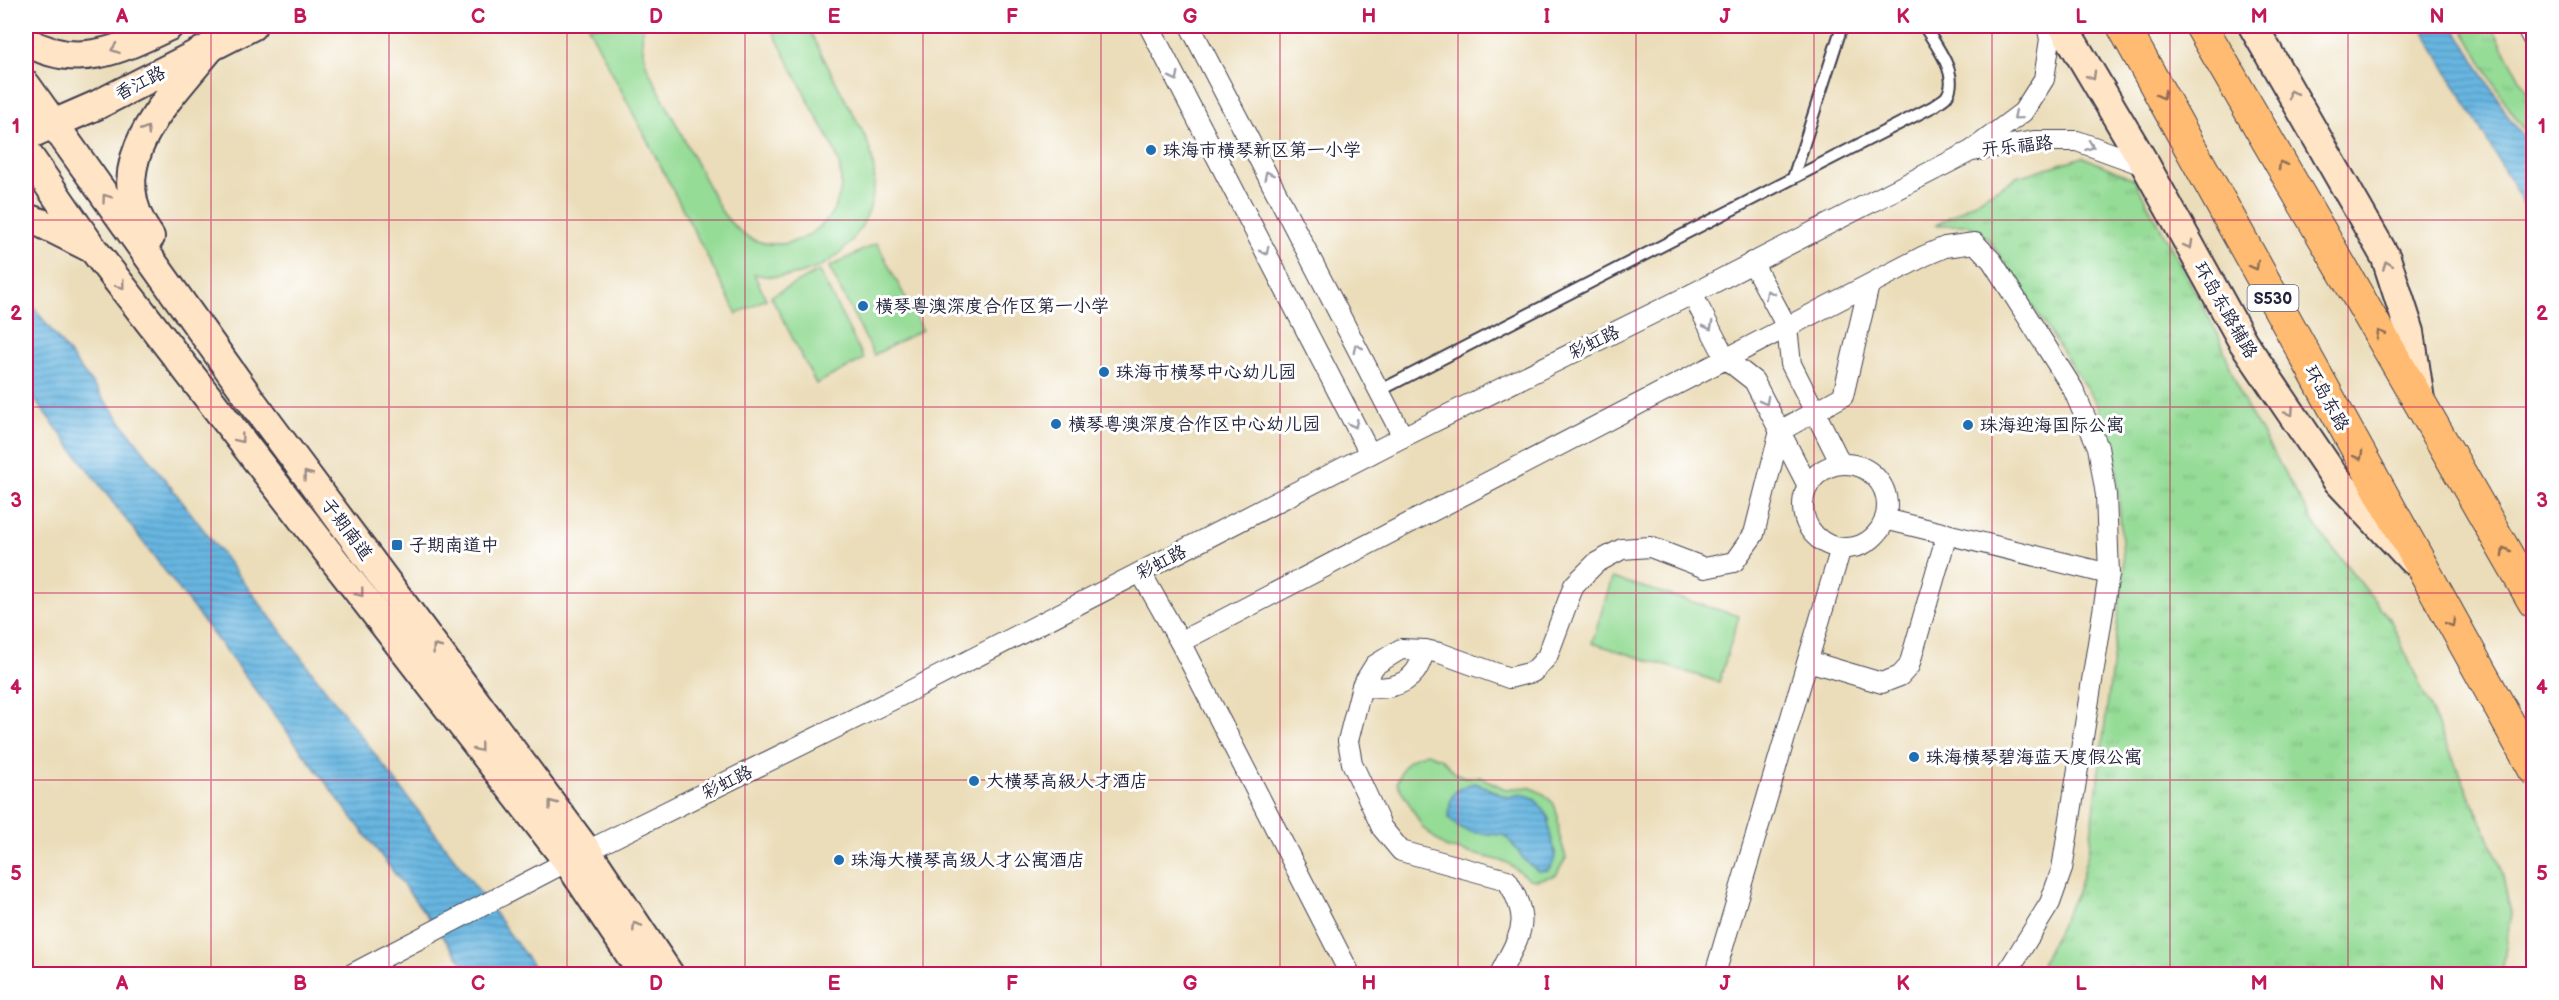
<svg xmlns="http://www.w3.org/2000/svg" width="2559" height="1000" font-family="'Balsamiq Sans','LXGW WenKai TC',sans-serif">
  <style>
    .grass { fill: url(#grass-tufts); stroke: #5c7f68; stroke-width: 1.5 }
    .pitch { fill: #95dc96; stroke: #5c7f68; stroke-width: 1.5 }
    .water { fill: url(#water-rules); stroke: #446c8e; stroke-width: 1.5 }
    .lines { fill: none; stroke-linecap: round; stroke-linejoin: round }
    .lane-casing { stroke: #403e4e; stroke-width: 14 }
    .street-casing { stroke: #403e4e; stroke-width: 22 }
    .secondary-casing { stroke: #403e4e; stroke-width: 32 }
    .primary-casing { stroke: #403e4e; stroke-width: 34 }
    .lane { stroke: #fff; stroke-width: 10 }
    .street { stroke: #fff; stroke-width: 20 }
    .secondary { stroke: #ffe4c6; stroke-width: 28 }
    .primary { stroke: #febb71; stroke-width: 32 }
    .oneway { stroke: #9c8d87 }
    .oneway2 { stroke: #9c9ca7 }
    .oneway3 { stroke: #906e56 }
    .grid { fill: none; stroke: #c2185b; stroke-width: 1.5; stroke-opacity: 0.55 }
    .poi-dot { fill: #1f6fb2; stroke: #fff; stroke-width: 2 }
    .labels { text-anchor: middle; stroke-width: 6; stroke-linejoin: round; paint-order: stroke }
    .shield { fill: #fff; stroke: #646476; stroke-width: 1.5 }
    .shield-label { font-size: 16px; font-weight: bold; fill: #22223b }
    .street-label { font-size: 18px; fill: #22223b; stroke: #fff }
    .poi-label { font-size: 18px; fill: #22223b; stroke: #fff; text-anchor: start }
    .neatline { fill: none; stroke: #c2185b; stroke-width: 2 }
    .grid-label { font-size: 20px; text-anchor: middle; font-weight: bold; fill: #c2185b }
  </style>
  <defs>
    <pattern id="grass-tufts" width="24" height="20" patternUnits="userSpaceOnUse" patternTransform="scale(1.5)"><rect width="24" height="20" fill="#95dc96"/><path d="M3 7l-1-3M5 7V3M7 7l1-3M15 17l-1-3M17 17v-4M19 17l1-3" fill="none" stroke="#80bc82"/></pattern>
    <pattern id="water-rules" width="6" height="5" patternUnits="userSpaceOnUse" patternTransform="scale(1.5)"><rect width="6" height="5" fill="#67b6e1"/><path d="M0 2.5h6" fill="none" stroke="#5494b8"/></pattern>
  </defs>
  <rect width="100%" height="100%" fill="#fff"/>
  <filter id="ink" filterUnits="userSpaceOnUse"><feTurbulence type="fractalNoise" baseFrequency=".0167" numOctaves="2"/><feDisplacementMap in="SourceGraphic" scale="12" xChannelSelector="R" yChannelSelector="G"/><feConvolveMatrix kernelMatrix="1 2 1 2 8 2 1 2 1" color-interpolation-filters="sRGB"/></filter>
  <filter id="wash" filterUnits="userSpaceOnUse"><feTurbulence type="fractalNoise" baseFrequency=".008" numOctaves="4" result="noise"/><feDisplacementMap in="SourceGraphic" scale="24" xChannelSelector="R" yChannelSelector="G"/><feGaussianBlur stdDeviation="1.35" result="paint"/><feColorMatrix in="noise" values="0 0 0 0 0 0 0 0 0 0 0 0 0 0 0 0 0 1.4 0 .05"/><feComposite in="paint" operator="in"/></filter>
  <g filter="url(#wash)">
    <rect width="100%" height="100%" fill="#ebddb9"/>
    <g class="grass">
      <polygon points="2461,26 2492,26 2533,104 2533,142 2506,104"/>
      <polygon points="2083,157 2134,179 2219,336 2242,399 2316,527 2391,621 2500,863 2511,913 2502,974 2037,974 2079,887 2090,844 2124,570 2115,448 2096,403 1988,238 1968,225 1936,225 2017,177"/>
    </g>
    <g class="pitch">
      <path d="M588 26H643C641 42 642 54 648 69L720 209C729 222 739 234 754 240 795 256 842 223 841 180 841 154 824 130 812 108 798 80 784 53 770 26H807C820 50 832 75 845 99 855 118 868 137 872 158 880 193 867 229 840 253 816 274 784 281 754 274L766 299 737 314Z"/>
      <polygon points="877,243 922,330 874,355 829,267"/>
      <polygon points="819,271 864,359 816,384 771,296"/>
      <polygon points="1612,578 1739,616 1719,682 1592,643"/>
      <path d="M1427 753 1442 759 1455 773 1465 777H1481L1505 789 1529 787 1544 794 1554 804 1558 817 1559 834 1566 858 1556 875 1537 880 1529 879 1506 862 1445 847 1423 828 1397 783C1402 764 1408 758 1427 753Z"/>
    </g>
    <g class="water">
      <polygon points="2421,26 2454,26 2508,116 2533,149 2533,220"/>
      <polygon points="26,297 461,867 539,974 471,974 26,388"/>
      <path d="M1474 783C1487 786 1495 794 1509 797 1528 788 1541 803 1549 819 1546 841 1565 852 1548 870L1538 871 1526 862 1506 836C1483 831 1465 838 1449 818 1449 795 1452 789 1474 783Z"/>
    </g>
  </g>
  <g filter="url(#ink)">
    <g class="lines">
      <defs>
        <g id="lane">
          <polyline points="1793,178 1842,26"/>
          <path d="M1379 391 1934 106C1937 103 1943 100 1946 97 1962 76 1934 43 1924 26"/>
        </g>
        <g id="street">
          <polyline points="1149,26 1370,454"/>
          <polyline points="1190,26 1403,437"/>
          <polyline points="2526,26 2534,41"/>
          <polyline points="1973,151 2034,141 2077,141 2146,166"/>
          <polyline points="1752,262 1787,327 1791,364 1841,464"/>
          <polyline points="1692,294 1726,359 1754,381 1808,486"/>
          <circle cx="1845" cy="506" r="42"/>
          <polyline points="1885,519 2109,574"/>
          <polyline points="1141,573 1180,642 1350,974"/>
          <polyline points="1180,642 1924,256 1945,247 1975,243 1992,261 2073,389 2098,447 2106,495 2109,574 2062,869 2050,903 2006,974"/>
          <polyline points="1808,661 1882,683 1900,676 1909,666 1947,534"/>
          <path d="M1362 686C1380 690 1403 688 1415 672 1420 666 1422 657 1425 650"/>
          <polyline points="352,974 587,851 896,698 1403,437 1692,294 1971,151 2023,112 2044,79 2050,39 2047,26"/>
          <path d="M1500 974C1520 933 1533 923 1507 880L1401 851 1382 828 1352 763 1348 741 1362 686 1375 665 1401 649 1425 650 1440 653 1509 678 1533 672 1547 657 1574 585 1596 563 1622 549 1650 547 1705 568 1734 562 1754 534 1780 431 1843 396 1869 285"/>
          <polyline points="1715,974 1841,548"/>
        </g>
        <g id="secondary">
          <polyline points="2063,26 2146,166 2243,342 2336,479 2411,559"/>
          <polyline points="2253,26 2386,258 2410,332 2420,400"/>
          <path d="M26 41C77 71 121 49 169 26"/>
          <polyline points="26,85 253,403 587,851 669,974"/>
          <polyline points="26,136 97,105 252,26"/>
          <polyline points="26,152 93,249 568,862 643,974"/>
          <polyline points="26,218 41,223 89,247"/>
          <path d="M150 237C97 165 168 100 211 47"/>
        </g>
        <g id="primary">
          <polyline points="2123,26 2534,769"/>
          <polyline points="2201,26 2420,403 2534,602"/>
        </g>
      </defs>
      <use href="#lane" class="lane-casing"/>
      <use href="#street" class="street-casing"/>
      <use href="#secondary" class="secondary-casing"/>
      <use href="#primary" class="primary-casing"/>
      <use href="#lane" class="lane"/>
      <use href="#street" class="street"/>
      <use href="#secondary" class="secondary"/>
      <use href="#primary" class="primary"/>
    </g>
    <defs><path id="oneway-chevron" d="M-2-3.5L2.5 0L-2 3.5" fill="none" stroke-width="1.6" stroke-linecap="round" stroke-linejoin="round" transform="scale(1.5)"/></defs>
    <g class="oneway">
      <use href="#oneway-chevron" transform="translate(115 49) rotate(161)"/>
      <use href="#oneway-chevron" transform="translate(2092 76) rotate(60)"/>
      <use href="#oneway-chevron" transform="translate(2292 94) rotate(-120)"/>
      <use href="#oneway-chevron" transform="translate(146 130) rotate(-59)"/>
      <use href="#oneway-chevron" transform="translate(106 198) rotate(-126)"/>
      <use href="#oneway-chevron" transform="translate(2189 245) rotate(61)"/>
      <use href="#oneway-chevron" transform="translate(2387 265) rotate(-111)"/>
      <use href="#oneway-chevron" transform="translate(121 285) rotate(52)"/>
      <use href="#oneway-chevron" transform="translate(2290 412) rotate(56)"/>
      <use href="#oneway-chevron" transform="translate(240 439) rotate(52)"/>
      <use href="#oneway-chevron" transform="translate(307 475) rotate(-127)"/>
      <use href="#oneway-chevron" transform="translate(360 593) rotate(52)"/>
      <use href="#oneway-chevron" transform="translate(436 648) rotate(-127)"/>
      <use href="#oneway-chevron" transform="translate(479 748) rotate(52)"/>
      <use href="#oneway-chevron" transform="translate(552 804) rotate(-127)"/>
      <use href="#oneway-chevron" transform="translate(636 926) rotate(-123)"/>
    </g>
    <g class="oneway2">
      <use href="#oneway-chevron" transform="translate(1175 77) rotate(63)"/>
      <use href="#oneway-chevron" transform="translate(2017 116) rotate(140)"/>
      <use href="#oneway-chevron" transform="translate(2090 146) rotate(20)"/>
      <use href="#oneway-chevron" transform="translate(1268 175) rotate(-117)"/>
      <use href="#oneway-chevron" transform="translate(1265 251) rotate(63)"/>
      <use href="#oneway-chevron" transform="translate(1769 294) rotate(-118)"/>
      <use href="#oneway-chevron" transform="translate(1709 326) rotate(62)"/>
      <use href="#oneway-chevron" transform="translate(1357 348) rotate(-117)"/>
      <use href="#oneway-chevron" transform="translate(1765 401) rotate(62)"/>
      <use href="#oneway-chevron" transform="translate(1354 424) rotate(63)"/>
    </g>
    <g class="oneway3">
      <use href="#oneway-chevron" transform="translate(2162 95) rotate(61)"/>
      <use href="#oneway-chevron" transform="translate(2282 165) rotate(-120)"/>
      <use href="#oneway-chevron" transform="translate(2255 266) rotate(61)"/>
      <use href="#oneway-chevron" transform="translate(2380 334) rotate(-120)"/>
      <use href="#oneway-chevron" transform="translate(2359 456) rotate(61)"/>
      <use href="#oneway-chevron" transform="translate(2505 551) rotate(-119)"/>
      <use href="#oneway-chevron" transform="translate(2451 623) rotate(61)"/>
    </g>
  </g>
  <path class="grid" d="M211 26V974M389 26V974M567 26V974M745 26V974M923 26V974M1101 26V974M1280 26V974M1458 26V974M1636 26V974M1814 26V974M1992 26V974M2170 26V974M2348 26V974M26 220H2534M26 407H2534M26 593H2534M26 780H2534"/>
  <g class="poi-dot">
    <circle cx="1151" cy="150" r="6"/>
    <circle cx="863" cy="306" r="6"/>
    <circle cx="1104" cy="372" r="6"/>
    <circle cx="1056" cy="424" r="6"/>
    <circle cx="1968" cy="425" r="6"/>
    <rect x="391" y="539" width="12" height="12" rx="3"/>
    <circle cx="1914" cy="757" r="6"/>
    <circle cx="974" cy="781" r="6"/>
    <circle cx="839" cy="860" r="6"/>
  </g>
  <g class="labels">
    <rect class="shield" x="2247.5" y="285" width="51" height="26" rx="4.5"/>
    <g class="shield-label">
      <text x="2273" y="304">S530</text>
    </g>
    <g class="street-label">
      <text transform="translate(140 83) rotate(-27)" y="6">香江路</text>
      <text transform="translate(2017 146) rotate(-6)" y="6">开乐福路</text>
      <text transform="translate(2226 310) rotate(60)" y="6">环岛东路辅路</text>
      <text transform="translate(1594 342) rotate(-26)" y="6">彩虹路</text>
      <text transform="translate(2327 398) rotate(61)" y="6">环岛东路</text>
      <text transform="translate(347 529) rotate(53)" y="6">子期南道</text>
      <text transform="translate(1161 562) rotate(-27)" y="6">彩虹路</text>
      <text transform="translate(727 782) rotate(-26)" y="6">彩虹路</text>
    </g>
    <g class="poi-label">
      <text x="1163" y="156">珠海市横琴新区第一小学</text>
      <text x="875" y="312">横琴粤澳深度合作区第一小学</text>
      <text x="1116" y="378">珠海市横琴中心幼儿园</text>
      <text x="1068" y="430">横琴粤澳深度合作区中心幼儿园</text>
      <text x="1980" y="431">珠海迎海国际公寓</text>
      <text x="409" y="551">子期南道中</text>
      <text x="1926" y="763">珠海横琴碧海蓝天度假公寓</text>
      <text x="986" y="787">大橫琴高級人才酒店</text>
      <text x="851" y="866">珠海大横琴高级人才公寓酒店</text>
    </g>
  </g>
  <rect width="2559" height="1000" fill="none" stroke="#fff" stroke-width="66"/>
  <rect x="33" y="33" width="2493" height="934" class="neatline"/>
  <g class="grid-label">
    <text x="122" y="23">A</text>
    <text x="300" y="23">B</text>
    <text x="478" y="23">C</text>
    <text x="656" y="23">D</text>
    <text x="834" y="23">E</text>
    <text x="1012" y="23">F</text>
    <text x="1190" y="23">G</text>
    <text x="1369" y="23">H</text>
    <text x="1547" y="23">I</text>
    <text x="1725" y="23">J</text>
    <text x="1903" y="23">K</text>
    <text x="2081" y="23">L</text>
    <text x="2259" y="23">M</text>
    <text x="2437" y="23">N</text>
    <text x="16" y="133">1</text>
    <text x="2542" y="133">1</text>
    <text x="16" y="320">2</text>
    <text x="2542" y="320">2</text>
    <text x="16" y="507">3</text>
    <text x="2542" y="507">3</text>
    <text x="16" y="694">4</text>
    <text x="2542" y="694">4</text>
    <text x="16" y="880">5</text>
    <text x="2542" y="880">5</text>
    <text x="122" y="990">A</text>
    <text x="300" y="990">B</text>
    <text x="478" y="990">C</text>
    <text x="656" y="990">D</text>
    <text x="834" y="990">E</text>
    <text x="1012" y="990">F</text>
    <text x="1190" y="990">G</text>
    <text x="1369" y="990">H</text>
    <text x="1547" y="990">I</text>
    <text x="1725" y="990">J</text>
    <text x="1903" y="990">K</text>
    <text x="2081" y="990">L</text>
    <text x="2259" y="990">M</text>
    <text x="2437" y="990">N</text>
  </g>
</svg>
